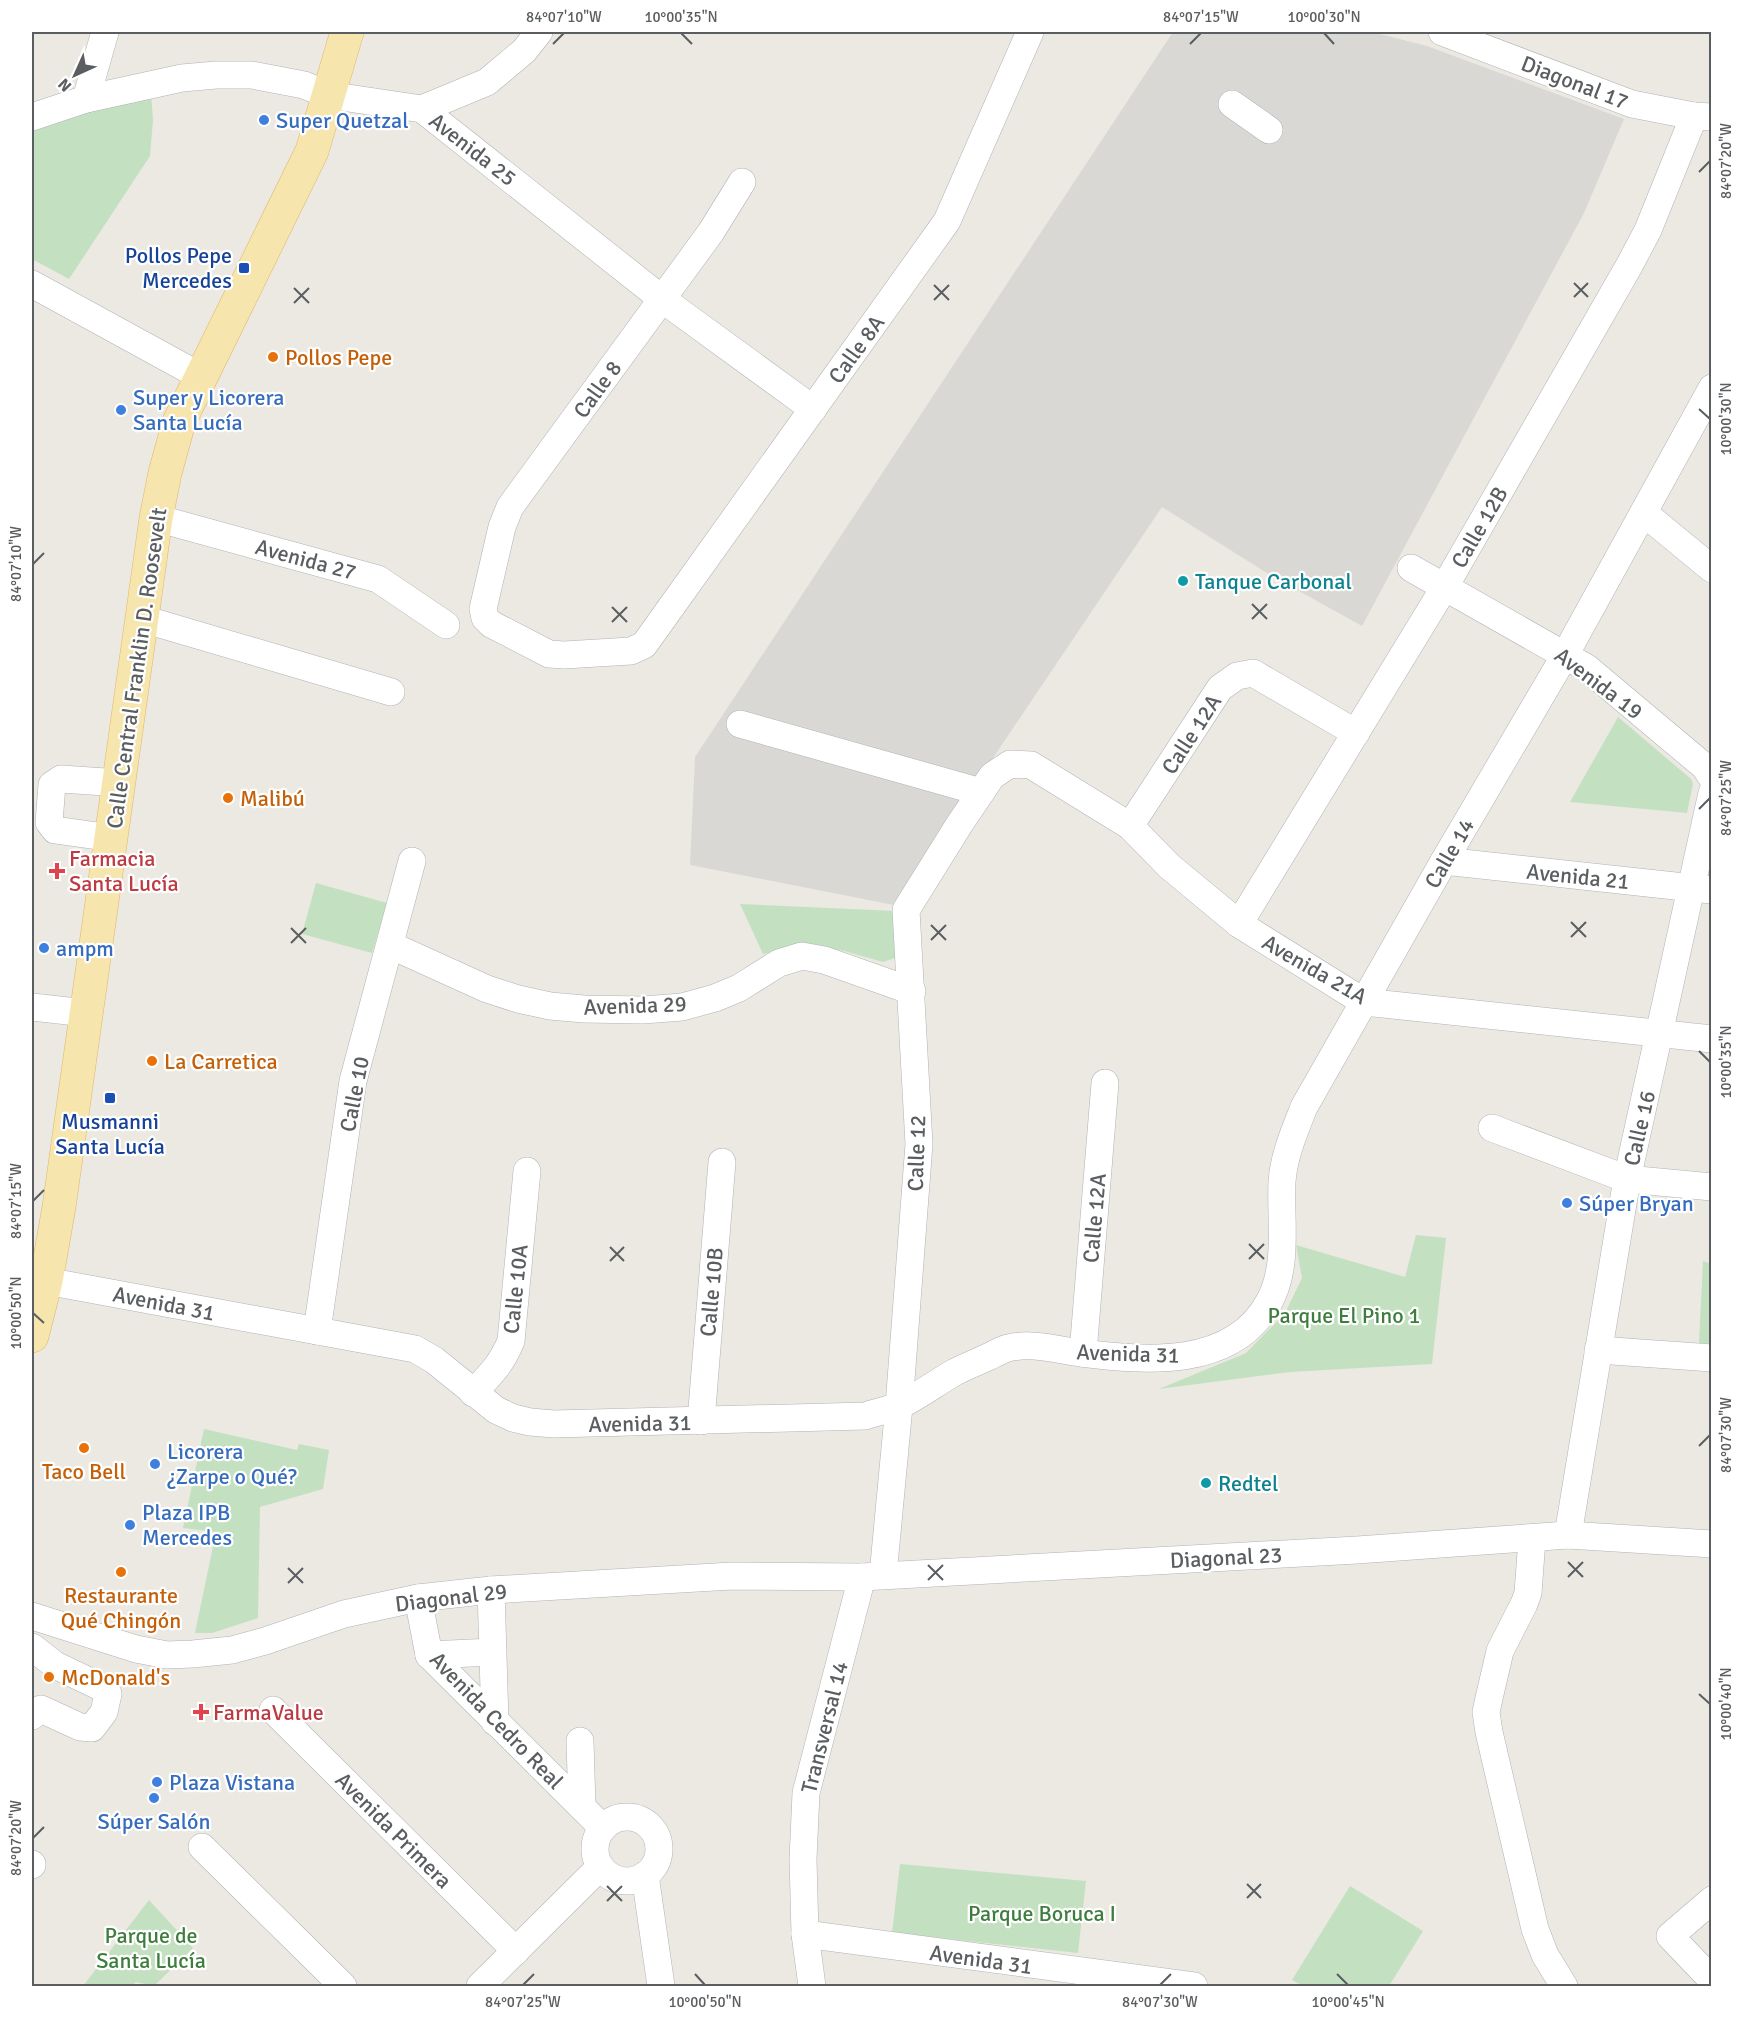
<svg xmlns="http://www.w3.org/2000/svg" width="1743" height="2018" font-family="Signika,sans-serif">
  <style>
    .industrial { fill: #dad8d4 }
    .green { fill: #c3e1c1 }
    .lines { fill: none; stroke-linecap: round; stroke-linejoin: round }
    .minor-casing { stroke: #afb3b6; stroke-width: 28 }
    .major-casing { stroke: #e1b665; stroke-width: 34 }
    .minor { stroke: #fff; stroke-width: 27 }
    .major { stroke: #f6e5ad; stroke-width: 33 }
    .ticks { fill: none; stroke: #5a5e61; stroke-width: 2 }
    .shop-dot { fill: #3f7fe0; stroke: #fff; stroke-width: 2 }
    .transit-dot { fill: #1a4fb4; stroke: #fff; stroke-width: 2 }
    .food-dot { fill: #e8710a; stroke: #fff; stroke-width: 2 }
    .culture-dot { fill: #0f9aa8; stroke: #fff; stroke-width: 2 }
    .health-dot { fill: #e0444e; stroke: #fff; stroke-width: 2 }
    .labels { text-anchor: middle; stroke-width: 4.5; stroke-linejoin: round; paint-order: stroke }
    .street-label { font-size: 22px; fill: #5a5e61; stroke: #fff }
    .shop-label { font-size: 22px; fill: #366cbe; stroke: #fff; text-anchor: start }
    .transit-label { font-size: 22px; fill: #164399; stroke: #fff; text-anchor: end }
    .food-label { font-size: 22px; fill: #c56008; stroke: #fff; text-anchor: start }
    .culture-label { font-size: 22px; fill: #0d838f; stroke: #fff; text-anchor: start }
    .health-label { font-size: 22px; fill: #be3a42; stroke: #fff; text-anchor: start }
    .park-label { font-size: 22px; fill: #3e7d3d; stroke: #fff }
    .neatline { fill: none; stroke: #5a5e61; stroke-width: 2 }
    .ticks-label { font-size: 15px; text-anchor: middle; fill: #5a5e61 }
  </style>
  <rect width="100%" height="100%" fill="#ebe9e2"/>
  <polygon class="industrial" points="1173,32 1372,32 1427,46 1624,119 1584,213 1362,626 1270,575 1162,507 894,905 690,865 695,757"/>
  <g class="green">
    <polygon points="151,93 153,120 150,156 69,279 32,259 32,128"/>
    <polygon points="1618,717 1691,779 1693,784 1687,813 1570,802"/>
    <polygon points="316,883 387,903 372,953 302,934"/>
    <polygon points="740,904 895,911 901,956 883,962 844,951 808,944 763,954"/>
    <polygon points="1416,1235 1446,1238 1432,1364 1290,1372 1159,1389 1246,1353 1285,1313 1302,1278 1296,1245 1405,1277"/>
    <polygon points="1703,1261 1711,1264 1711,1344 1699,1343"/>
    <polygon points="204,1429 297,1450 299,1444 329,1450 323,1489 260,1507 258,1618 212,1633 195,1633 216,1532 183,1528"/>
    <polygon points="900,1864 1086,1881 1078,1953 892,1933"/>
    <polygon points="1350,1886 1423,1931 1389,1986 1303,1986 1292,1980"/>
    <polygon points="149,1900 193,1948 154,1986 136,1982 131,1986 83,1986"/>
  </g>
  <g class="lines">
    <defs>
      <g id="minor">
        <polyline points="1442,32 1632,104 1694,116 1711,117"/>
        <polyline points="86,99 105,32"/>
        <polyline points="1232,104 1269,130"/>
        <polyline points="422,109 487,82 524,51 539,32"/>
        <polyline points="32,117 86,99 182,78 216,75 252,75 304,85 328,95 422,109 662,299 813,409"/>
        <polyline points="742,182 711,232 510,507 502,527 483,609 485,618 491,624 549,654 564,655 631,651 644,645 947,221 1030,32"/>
        <polyline points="32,284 200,376"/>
        <polyline points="1644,513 1712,569"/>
        <polyline points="156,518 378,579 446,625"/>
        <polyline points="1411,568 1587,668 1705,767 1712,778"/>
        <polyline points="143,619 391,692"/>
        <polyline points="740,724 981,792"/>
        <polyline points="1130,826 1220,688 1237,676 1253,673 1356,733"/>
        <polyline points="112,838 55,830 49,822 52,785 61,779 120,783"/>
        <polyline points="1444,861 1712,890"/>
        <polyline points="1239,924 1444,588 1629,266 1648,230 1694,116"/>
        <polyline points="390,945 487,989 518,999 550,1006 584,1009 643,1010 682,1007 715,998 739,988 779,963 802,956 824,960 912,991"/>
        <polyline points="32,1007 86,1013"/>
        <polyline points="1492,1128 1627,1179 1712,1187"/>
        <path d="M46 1281 415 1349 434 1360 496 1410 513 1418 530 1422 554 1424 865 1416C876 1412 889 1410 900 1405 919 1396 936 1383 955 1372 965 1367 977 1362 988 1357 994 1354 1001 1350 1008 1348 1032 1342 1057 1350 1081 1353 1145 1361 1233 1369 1269 1302 1289 1266 1280 1220 1282 1181 1284 1155 1295 1130 1304 1107L1444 861 1565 655 1712 388"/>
        <polyline points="317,1331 353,1081 412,861"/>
        <polyline points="1598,1350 1712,1358"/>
        <polyline points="1083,1353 1105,1083"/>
        <path d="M473 1393C490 1375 501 1365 511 1341L527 1171"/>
        <polyline points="701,1421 722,1162"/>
        <polyline points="1568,1535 1627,1179 1712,793"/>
        <polyline points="1532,1539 1528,1593 1524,1604 1500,1651 1490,1694 1486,1712 1489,1732 1535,1929 1545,1955 1564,1986"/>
        <polyline points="883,1575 899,1406 919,1144 906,910 959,825 992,776 1010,764 1031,765 1130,826 1169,866 1239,924 1364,1002 1712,1039"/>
        <polyline points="491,1590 495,1722"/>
        <polyline points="418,1598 429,1655 603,1828"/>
        <polyline points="32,1616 136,1649 167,1655 193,1654 232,1650 265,1641 344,1614 418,1598 491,1590 732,1576 862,1577 1357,1550 1568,1535 1712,1544"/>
        <polyline points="32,1647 55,1665 103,1688 108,1694 104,1712 92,1728 80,1727 41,1709 36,1711 32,1716"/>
        <polyline points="429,1655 492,1652"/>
        <polyline points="273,1710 516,1951"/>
        <polyline points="580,1741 582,1807"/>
        <circle cx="627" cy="1849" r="32"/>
        <polyline points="202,1847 343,1986"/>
        <polyline points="32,1865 32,1864"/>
        <polyline points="645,1875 661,1986"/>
        <polyline points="1712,1900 1670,1936 1712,1980"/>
        <polyline points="805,1934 1194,1986"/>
        <polyline points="480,1986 600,1867"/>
        <polyline points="812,1986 805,1934 803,1859 806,1793 862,1577"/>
      </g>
      <polyline id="major" points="32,1336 46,1281 59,1207 156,518 165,473 179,422 312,151 347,32"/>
    </defs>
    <use href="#minor" class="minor-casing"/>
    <use href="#major" class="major-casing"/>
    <use href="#minor" class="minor"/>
    <use href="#major" class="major"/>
  </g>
  <path class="ticks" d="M681 33 692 44M1324 33 1334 44M553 44 564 33M1190 44 1201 33M1699 172 1710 161M1574 283 1588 297M934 285 949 300M294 288 309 303M1574 297 1588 283M934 300 949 285M294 303 309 288M1699 409 1710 419M33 564 44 553M1252 604 1267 619M612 607 627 622M1252 619 1267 604M612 622 627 607M1699 809 1710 798M1571 922 1586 937M931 925 946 940M291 928 306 943M1571 937 1586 922M931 940 946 925M291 943 306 928M1699 1051 1710 1062M33 1201 44 1190M1249 1244 1264 1259M610 1247 624 1261M1249 1259 1264 1244M610 1261 624 1247M33 1313 44 1323M1699 1446 1710 1435M1568 1562 1583 1577M928 1565 943 1580M288 1568 303 1583M1568 1577 1583 1562M928 1580 943 1565M288 1583 303 1568M1699 1694 1710 1704M33 1838 44 1827M1247 1884 1261 1898M607 1886 622 1901M1247 1898 1261 1884M607 1901 622 1886M695 1974 705 1985M1337 1974 1348 1985M523 1985 534 1974M1160 1985 1171 1974"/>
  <g class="shop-dot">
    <circle cx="264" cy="120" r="6"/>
    <circle cx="121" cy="410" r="6"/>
    <circle cx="44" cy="948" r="6"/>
    <circle cx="1567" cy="1203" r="6"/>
    <circle cx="155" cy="1464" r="6"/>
    <circle cx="130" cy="1525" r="6"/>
    <circle cx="157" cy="1782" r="6"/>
    <circle cx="154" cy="1798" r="6"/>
  </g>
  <g class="transit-dot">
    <rect x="238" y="262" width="12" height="12" rx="3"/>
    <rect x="104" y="1092" width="12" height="12" rx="3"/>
  </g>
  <g class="food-dot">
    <circle cx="273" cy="357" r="6"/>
    <circle cx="228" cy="798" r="6"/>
    <circle cx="152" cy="1061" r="6"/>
    <circle cx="84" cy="1448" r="6"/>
    <circle cx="121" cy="1572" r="6"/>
    <circle cx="49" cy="1677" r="6"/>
  </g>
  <g class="culture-dot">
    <circle cx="1183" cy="581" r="6"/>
    <circle cx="1206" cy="1483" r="6"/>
  </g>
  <g class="health-dot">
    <path d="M54 862h6v6h6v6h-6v6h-6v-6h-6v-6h6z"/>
    <path d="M198 1703h6v6h6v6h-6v6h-6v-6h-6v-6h6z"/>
  </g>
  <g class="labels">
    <g class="street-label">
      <text transform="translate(1575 82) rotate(21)" y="8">Diagonal 17</text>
      <text transform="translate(473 149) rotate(38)" y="8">Avenida 25</text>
      <text transform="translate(856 349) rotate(-54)" y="8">Calle 8A</text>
      <text transform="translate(597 389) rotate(-54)" y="8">Calle 8</text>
      <text transform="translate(1479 527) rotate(-60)" y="8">Calle 12B</text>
      <text transform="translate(306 559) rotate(15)" y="8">Avenida 27</text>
      <text transform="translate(136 668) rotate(-82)" y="8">Calle Central Franklin D. Roosevelt</text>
      <text transform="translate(1599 683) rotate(37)" y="8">Avenida 19</text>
      <text transform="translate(1191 734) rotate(-57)" y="8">Calle 12A</text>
      <text transform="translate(1449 853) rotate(-60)" y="8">Calle 14</text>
      <text transform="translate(1578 876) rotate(6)" y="8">Avenida 21</text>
      <text transform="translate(1315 969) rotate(30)" y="8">Avenida 21A</text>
      <text transform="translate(635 1005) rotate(-2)" y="8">Avenida 29</text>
      <text transform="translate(354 1094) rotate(-79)" y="8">Calle 10</text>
      <text transform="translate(1639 1128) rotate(-77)" y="8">Calle 16</text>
      <text transform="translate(916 1153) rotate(-88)" y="8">Calle 12</text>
      <text transform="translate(1094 1218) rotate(-85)" y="8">Calle 12A</text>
      <text transform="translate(515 1289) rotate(-84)" y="8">Calle 10A</text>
      <text transform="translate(711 1292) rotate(-85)" y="8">Calle 10B</text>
      <text transform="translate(164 1303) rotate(11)" y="8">Avenida 31</text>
      <text transform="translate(1128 1353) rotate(2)" y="8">Avenida 31</text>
      <text transform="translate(640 1423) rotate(-1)" y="8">Avenida 31</text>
      <text transform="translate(1226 1557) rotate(-3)" y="8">Diagonal 23</text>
      <text transform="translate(451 1597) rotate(-7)" y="8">Diagonal 29</text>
      <text transform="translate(497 1720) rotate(46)" y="8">Avenida Cedro Real</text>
      <text transform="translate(824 1727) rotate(-76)" y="8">Transversal 14</text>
      <text transform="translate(394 1830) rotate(45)" y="8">Avenida Primera</text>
      <text transform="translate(981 1959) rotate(8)" y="8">Avenida 31</text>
    </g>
    <g class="shop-label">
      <text x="276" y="128">Super Quetzal</text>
      <text x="133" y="405">Super y Licorera<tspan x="133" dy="25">Santa Lucía</tspan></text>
      <text x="56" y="956">ampm</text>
      <text x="1579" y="1211">Súper Bryan</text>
      <text x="167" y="1459">Licorera<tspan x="167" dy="25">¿Zarpe o Qué?</tspan></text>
      <text x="142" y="1520">Plaza IPB<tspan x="142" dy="25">Mercedes</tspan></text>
      <text x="169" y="1790">Plaza Vistana</text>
      <text x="154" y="1829" text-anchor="middle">Súper Salón</text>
    </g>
    <g class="transit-label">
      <text x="232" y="263">Pollos Pepe<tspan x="232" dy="25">Mercedes</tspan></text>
      <text x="110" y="1129" text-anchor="middle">Musmanni<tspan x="110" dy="25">Santa Lucía</tspan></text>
    </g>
    <g class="food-label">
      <text x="285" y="365">Pollos Pepe</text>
      <text x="240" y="806">Malibú</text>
      <text x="164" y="1069">La Carretica</text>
      <text x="84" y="1479" text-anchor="middle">Taco Bell</text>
      <text x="121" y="1603" text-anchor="middle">Restaurante<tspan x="121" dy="25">Qué Chingón</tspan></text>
      <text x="61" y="1685">McDonald's</text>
    </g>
    <g class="culture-label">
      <text x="1195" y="589">Tanque Carbonal</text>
      <text x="1218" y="1491">Redtel</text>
    </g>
    <g class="health-label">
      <text x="69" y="866">Farmacia<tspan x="69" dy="25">Santa Lucía</tspan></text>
      <text x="213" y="1720">FarmaValue</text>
    </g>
    <g class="park-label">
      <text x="1344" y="1323">Parque El Pino 1</text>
      <text x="1042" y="1921">Parque Boruca I</text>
      <text x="151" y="1943">Parque de<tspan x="151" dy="25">Santa Lucía</tspan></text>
    </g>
  </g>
  <rect width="1743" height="2018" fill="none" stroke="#ffffff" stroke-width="66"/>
  <g transform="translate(75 75) rotate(225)" stroke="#ffffff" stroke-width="4.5" paint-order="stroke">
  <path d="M0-4.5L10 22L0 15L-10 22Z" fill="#5a5e61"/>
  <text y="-9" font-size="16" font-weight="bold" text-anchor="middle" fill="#5a5e61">N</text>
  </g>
  <rect x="33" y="33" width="1677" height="1952" class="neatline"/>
  <g class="ticks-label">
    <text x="564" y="22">84°07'10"W</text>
    <text x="681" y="22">10°00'35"N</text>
    <text x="1201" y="22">84°07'15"W</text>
    <text x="1324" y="22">10°00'30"N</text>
    <text transform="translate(1726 161) rotate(-90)" y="5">84°07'20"W</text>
    <text transform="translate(1726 419) rotate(-90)" y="5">10°00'30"N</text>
    <text transform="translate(16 564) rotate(-90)" y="5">84°07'10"W</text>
    <text transform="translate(1726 798) rotate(-90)" y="5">84°07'25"W</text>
    <text transform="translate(1726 1062) rotate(-90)" y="5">10°00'35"N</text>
    <text transform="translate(16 1201) rotate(-90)" y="5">84°07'15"W</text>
    <text transform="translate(16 1313) rotate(-90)" y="5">10°00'50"N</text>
    <text transform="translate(1726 1435) rotate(-90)" y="5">84°07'30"W</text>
    <text transform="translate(1726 1704) rotate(-90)" y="5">10°00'40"N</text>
    <text transform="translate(16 1838) rotate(-90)" y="5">84°07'20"W</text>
    <text x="523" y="2007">84°07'25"W</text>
    <text x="705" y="2007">10°00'50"N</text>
    <text x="1160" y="2007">84°07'30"W</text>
    <text x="1348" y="2007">10°00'45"N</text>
  </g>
</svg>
